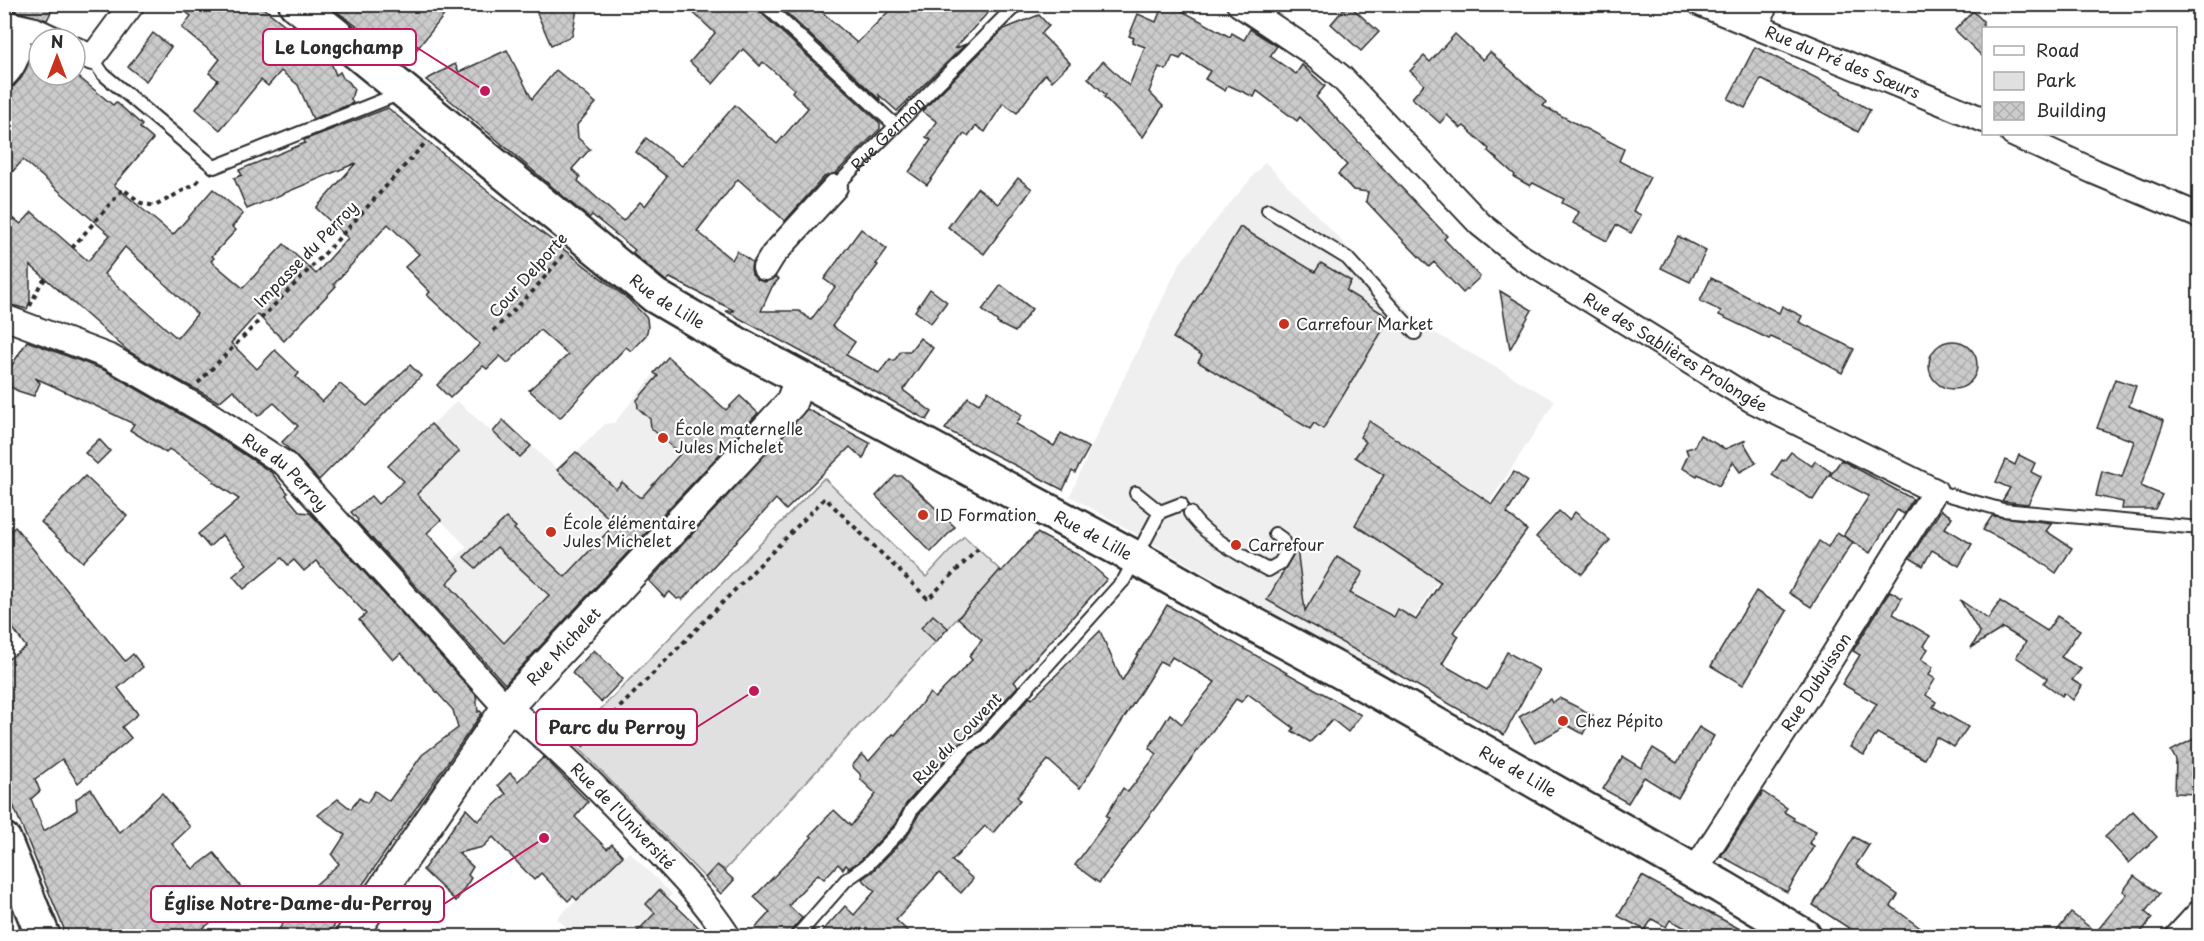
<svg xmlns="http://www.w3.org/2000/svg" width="2204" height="941" font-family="'Playpen Sans',sans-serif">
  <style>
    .built { fill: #efefef }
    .green { fill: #e0e0e0; stroke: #868686; stroke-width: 1.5 }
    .building { fill: url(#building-cross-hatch); stroke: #2b2b2b; stroke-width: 1.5; fill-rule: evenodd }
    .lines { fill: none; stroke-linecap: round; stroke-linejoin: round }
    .service-casing { stroke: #2b2b2b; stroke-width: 16 }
    .minor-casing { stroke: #2b2b2b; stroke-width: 28 }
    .tertiary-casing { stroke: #2b2b2b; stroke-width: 34 }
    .secondary-casing { stroke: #2b2b2b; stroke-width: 38 }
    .path { stroke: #2b2b2b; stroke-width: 4; stroke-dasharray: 4.5 4.5; stroke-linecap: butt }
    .service { stroke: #fff; stroke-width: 12 }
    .minor { stroke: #fff; stroke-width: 24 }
    .tertiary { stroke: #fff; stroke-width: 30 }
    .secondary { stroke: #fff; stroke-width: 33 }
    .poi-dot { fill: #c8321e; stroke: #fff; stroke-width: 2 }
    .labels { text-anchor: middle; stroke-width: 4.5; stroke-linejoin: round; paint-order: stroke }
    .street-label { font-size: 16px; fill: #2b2b2b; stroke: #fff }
    .poi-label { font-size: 16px; fill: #2b2b2b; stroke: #fff; text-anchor: start }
    .leader { fill: none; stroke: #c2185b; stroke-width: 2 }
    .callout-dot { fill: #c2185b; stroke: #fff; stroke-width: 2 }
    .callout { fill: #fff; stroke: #c2185b; stroke-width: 2 }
    .callout-label { font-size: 18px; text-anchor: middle; font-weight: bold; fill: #2b2b2b }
  </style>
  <defs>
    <pattern id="building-cross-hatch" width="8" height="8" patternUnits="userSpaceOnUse" patternTransform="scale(1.5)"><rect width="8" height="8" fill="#cbcbcb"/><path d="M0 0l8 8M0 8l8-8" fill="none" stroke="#aeaeae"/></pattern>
  </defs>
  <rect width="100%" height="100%" fill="#fff"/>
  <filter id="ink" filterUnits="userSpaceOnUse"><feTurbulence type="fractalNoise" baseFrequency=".0167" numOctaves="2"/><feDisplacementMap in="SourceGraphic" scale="12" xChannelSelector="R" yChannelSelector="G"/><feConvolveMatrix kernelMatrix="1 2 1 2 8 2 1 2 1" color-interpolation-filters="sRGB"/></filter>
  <g filter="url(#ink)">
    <g class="built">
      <polygon points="1265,162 1426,328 1555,401 1375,678 1228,587 1070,496 1101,425 1180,263"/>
      <polygon points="668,357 726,410 740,396 758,413 506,685 417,594 467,547 388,466 457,401 492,432 503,420 558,470 605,424 614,423"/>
      <polygon points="629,852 672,894 668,899 707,936 574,936 557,918"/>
    </g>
    <polygon class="green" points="824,478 926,577 964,536 1001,571 725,870 717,865 705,878 571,740"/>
    <g class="building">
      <polygon points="4,4 55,4 47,20 16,11"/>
      <polygon points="175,4 258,4 330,60 336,75 340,72 343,78 349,82 354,89 351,99 353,103 313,119 298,85 281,71 268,86 261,80 220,130 196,109 218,80 209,73 220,59 182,28 191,16"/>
      <polygon points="327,4 453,4 406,63"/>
      <polygon points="533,4 578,4 572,36 551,45"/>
      <polygon points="684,4 756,4 758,10 880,123 880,129 836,173 824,177 785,221 738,179 697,231 732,260 737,251 752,262 751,268 752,274 758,280 765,282 776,277 779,279 772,287 761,311 799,311 811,320 835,287 824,279 861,229 887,249 876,264 878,265 832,326 855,342 846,355 879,373 890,359 894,361 901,351 910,351 920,338 933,348 903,390 932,412 927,420 726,311 735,311 670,278 666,281 632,253 635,250 592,215 589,218 426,80 455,64 459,72 507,50 532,99 556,70 596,103 577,125 578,138 590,149 572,169 580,177 578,181 623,221 640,202 645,206 667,177 636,152 646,138 682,166 735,105 777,144 808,108 792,92 794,89 763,62 760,66 743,49 713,84 690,62 715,33"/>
      <polygon points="777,4 813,4 857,43 896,4 996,4 954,49 966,44 897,111 879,95 880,100"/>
      <polygon points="1163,4 1185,4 1182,11 1230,37 1232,33 1244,40 1250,29 1277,46 1270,56 1296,74 1302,65 1325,86 1316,97 1447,236 1444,239 1480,277 1463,293 1434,262 1429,267 1395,232 1366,201 1368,192 1353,190 1338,174 1347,165 1300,117 1297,121 1257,91 1254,97 1228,85 1225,91 1205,79 1210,71 1184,54 1180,59 1173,56 1166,70 1159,67 1149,92 1163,106 1143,137 1104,97 1106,95 1088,78 1103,61 1129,86 1145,47 1132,42 1134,38 1129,36 1138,14 1156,22"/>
      <polygon points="1348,4 1379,32 1361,51 1331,24"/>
      <polygon points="1973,11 1983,21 1983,57 1955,30"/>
      <polygon points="1039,15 1049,26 1041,34 1070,63 1052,81 1045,74 1017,113 1003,103 985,132 976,126 968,136 964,134 927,185 909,172 931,140 926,137 937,122 922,111 1004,29"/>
      <polygon points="153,33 171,47 146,81 128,67"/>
      <polygon points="1455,34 1483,60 1490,52 1546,102 1543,106 1624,149 1619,161 1650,177 1633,211 1641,215 1631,233 1616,225 1607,241 1573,223 1579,212 1562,203 1564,199 1533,183 1530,186 1514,177 1515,175 1488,151 1489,149 1464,126 1461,128 1447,115 1440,123 1412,98 1424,84 1410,71 1424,56 1430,62"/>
      <path d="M32 45 39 48V75H76L113 105 116 102 142 125 140 128 153 139 114 185 173 235 213 189 243 214 232 227 236 230 212 256 214 258 211 261 243 288 284 244 316 274 348 238 316 208 356 163 247 209 234 178 242 175 239 170 305 143 304 140 388 108 484 188 628 299 647 318 648 328 646 335 631 351 626 347 560 418 529 390 568 355 540 330 508 363 500 356 487 369 483 366 450 398 437 385 480 344 427 295 430 292 405 267 419 254 388 224 334 284 336 286 284 341 257 314 231 343 257 369 275 350 299 373 296 377 322 402 340 384 367 406 410 365 421 376 319 480 282 442 298 426 274 403 258 416 233 390 219 402 166 373 128 351 30 265V301L27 309 4 303V228L13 218 21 224 32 212 88 261 110 235 23 160 4 181V125L10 118 4 113V90L14 86 22 77 30 60ZM125 247 197 314 177 338 104 274Z"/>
      <polygon points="1755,47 1842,91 1841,93 1870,110 1858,132 1761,79 1745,108 1728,99"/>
      <polygon points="1018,178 1032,189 984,254 948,227 977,188 998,204"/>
      <polygon points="1240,227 1315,272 1321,263 1351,281 1346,291 1390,318 1323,429 1314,423 1310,429 1198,362 1202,355 1173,338"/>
      <polygon points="1678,236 1706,251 1690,282 1661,268"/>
      <polygon points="1711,278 1779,313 1782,306 1802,316 1799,322 1854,349 1842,373 1806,353 1771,337 1769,339 1719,315 1721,311 1700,301"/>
      <polygon points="1001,285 1032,309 1015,332 997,323 997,321 982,310"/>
      <polygon points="930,289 947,302 931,323 915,311"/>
      <polygon points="1500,291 1532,310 1510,349"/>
      <polygon points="27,341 104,370 201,426 271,472 288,493 286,495 300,512 310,513 476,695 478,712 480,711 482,713 327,936 274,936 304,895 339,864 332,855 345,835 318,815 338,799 351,809 359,798 367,803 375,791 389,801 422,755 458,728 453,710 401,653 393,660 378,643 359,620 366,614 316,561 304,571 294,560 288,565 282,558 244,589 233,576 247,564 222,535 209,547 198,534 239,499 213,482 214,480 205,473 169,449 166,453 130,430 134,424 51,385 35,378 40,383 34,396 18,391 4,383 4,378"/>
      <circle cx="1953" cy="365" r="24"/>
      <polygon points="668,357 726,410 740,396 758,413 505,684 357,522 358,520 351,512 371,496 378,504 404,481 388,466 431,424 459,452 417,494 441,520 427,533 460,570 447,583 504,643 549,595 497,547 476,568 464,557 506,518 516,527 514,529 565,577 615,524 557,470 576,452 616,489 622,482 639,497 642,497 680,454 651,428 650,419 638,408 637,400 658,376 654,373"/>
      <polygon points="2115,379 2136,386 2129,406 2164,421 2141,486 2162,495 2155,509 2122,509 2123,502 2096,496 2102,471 2122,477 2134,441 2097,428"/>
      <polygon points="988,391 1022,415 1016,424 1054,446 1061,433 1089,448 1075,473 1072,471 1063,490 945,429 968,397 979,404"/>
      <polygon points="807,409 870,443 863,459 850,447 786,510 776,499 682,600 680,598 677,599 670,592 664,597 649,581"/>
      <polygon points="503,420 531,446 520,457 493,432"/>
      <polygon points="1369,421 1492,504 1514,472 1527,481 1507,513 1527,530 1453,632 1459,636 1442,664 1487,690 1507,652 1539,670 1504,735 1267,600 1297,548 1305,611 1337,557 1363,572 1350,593 1394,617 1398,609 1416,620 1441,582 1355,525 1384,475 1355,457 1366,442 1360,437"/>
      <polygon points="1700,435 1725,449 1746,440 1744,443 1756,463 1740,472 1733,462 1719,486 1698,474 1697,476 1682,468 1688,455 1686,449 1694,447"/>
      <polygon points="99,439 110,451 97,464 85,453"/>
      <polygon points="1791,452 1812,466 1815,461 1831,472 1813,500 1772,475 1782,460 1784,461"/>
      <polygon points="2019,455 2035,463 2031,472 2041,477 2028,504 2002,501 2010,488 1996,482 2006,460 2015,465"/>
      <polygon points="1841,460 1913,499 1904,514 1897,510 1870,553 1843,536 1869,496 1830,476"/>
      <polygon points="85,476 127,516 83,562 41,522"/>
      <polygon points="895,476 902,476 955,527 931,552 876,496"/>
      <polygon points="1941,510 1952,517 1945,528 1972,544 1959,566 1932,550 1923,566 1910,558"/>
      <polygon points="1559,511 1569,520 1575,512 1610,540 1582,574 1536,537"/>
      <polygon points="1992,516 2052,523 2046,531 2072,548 2056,573 2027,552 1983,530"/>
      <polygon points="15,527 125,661 133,654 143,667 118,688 138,714 122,727 131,738 78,783 62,759 35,779 40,791 31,799 44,831 77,810 76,799 91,789 119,833 162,793 190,827 172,844 193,869 214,853 252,901 237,913 232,906 193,936 67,936 4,783 4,662 26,647 4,615 4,537"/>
      <polygon points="1837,532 1853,542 1811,607 1789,593 1819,541 1828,547"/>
      <polygon points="1037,533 1082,557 1107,579 1014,682 1018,686 977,732 960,743 906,804 895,824 861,860 849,868 846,865 843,869 838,864 824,879 818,874 795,898 789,906 802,918 791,931 789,936 748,936 770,912 754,897 812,837 810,835 834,810 851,826 876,794 861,780 860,774 852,766 862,754 869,761 893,734 895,735 930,693 935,698 972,660 969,656 982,640 958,618 1000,570 1001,572"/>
      <polygon points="1756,591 1787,611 1743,685 1711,666"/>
      <polygon points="1890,591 1902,598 1893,614 1930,636 1924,646 1928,649 1921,659 1933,667 1929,675 1935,679 1926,695 1936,702 1933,707 1968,727 1954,747 1936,737 1924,759 1877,733 1864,755 1850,747 1877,704 1842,684 1860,655 1853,651"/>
      <polygon points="1960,600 1988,619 2000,601 2047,631 2057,616 2080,630 2061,657 2081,669 2072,680 2082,686 2073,700 2064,693 2062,696 2044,683 2047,678 2016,657 2026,642 2003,628 1971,648 1980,633"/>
      <polygon points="1167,605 1361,715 1348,732 1333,720 1310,742 1292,731 1294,728 1248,694 1241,702 1236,699 1099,883 1075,865 1109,818 1106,816 1123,788 1128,792 1157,754 1149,748 1170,714 1182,724 1215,682 1172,657 1167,665 1160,661 1080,788 1048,760 1017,797 1020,800 993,833 985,826 952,861 973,879 961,893 939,873 896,920 913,936 808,936 814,930 819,935 845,906 854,915 875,891 862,879 872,872 908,835 919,814 971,754 988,744 1030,697 1032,699 1100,631 1122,681"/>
      <polygon points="933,615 948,628 936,642 921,628"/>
      <polygon points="594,650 623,679 601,702 572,673"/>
      <polygon points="1559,698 1593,715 1583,734 1567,725 1535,743 1519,717 1550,699 1552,703"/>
      <polygon points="1699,727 1714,736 1678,798 1644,777 1628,803 1603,789 1623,757 1641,768 1653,748 1677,763"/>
      <polygon points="2199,736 2199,772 2196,776 2196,794 2175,793 2176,760 2171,751"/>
      <polygon points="544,757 588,802 575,817 607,849 612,844 623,856 577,900 573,896 568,901 541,873 534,880 493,837 483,847 458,853 473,867 468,875 471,878 456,901 423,870 466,809 478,821 506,794 498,785 510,773 518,781"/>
      <polygon points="1763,792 1787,808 1784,812 1794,818 1793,820 1816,831 1809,843 1814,846 1787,892 1721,856"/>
      <polygon points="2133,811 2157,837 2129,863 2105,837"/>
      <polygon points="1854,837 1869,845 1856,865 1898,895 1891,906 1931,936 1861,936 1813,905"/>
      <polygon points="717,865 734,880 721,894 705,878"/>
      <polygon points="1642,876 1684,899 1753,936 1701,936 1670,920 1666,927 1652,919 1645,930 1618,916"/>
      <polygon points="2134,876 2159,894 2145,912 2152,918 2138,936 2053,936 2071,913 2096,932 2127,894 2123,891"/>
      <polygon points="659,890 708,936 633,936 655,913 646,904"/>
    </g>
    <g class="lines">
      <defs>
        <g id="service">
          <polyline points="764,4 896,126"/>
          <polyline points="92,58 103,74 214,167 401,93"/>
          <path id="s1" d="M835 187 1017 4"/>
          <polyline points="1268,210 1347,258 1415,333"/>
          <polyline points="1935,491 2003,510 2200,528"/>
          <polyline points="1136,493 1160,512"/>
          <path d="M1190 513C1200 533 1247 559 1268 570L1280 563 1287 551 1282 539 1275 534"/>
          <polyline points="797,936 846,880 866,866 902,829 912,809 966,748 982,738 1124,580 1160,512 1181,504"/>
        </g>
        <g id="minor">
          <path id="s2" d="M1239 4 1308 50 1342 78 1480 224 1521 257 1752 400 1935 491 1821 675 1694 872"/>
          <path id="s3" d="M1701 4 1984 120"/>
          <path d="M4 20C26 34 20 60 4 76"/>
          <polyline points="13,25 35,30 54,39"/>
          <polyline points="1758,26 1765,4"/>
          <polyline points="75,49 92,58 132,4"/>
          <polyline points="2013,134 2095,172 2200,216"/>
          <polyline points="765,268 773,255 835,187"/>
          <path id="s4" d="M4 317 110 357 209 414 285 464 498 699C551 741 598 789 645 838 676 871 704 899 728 936"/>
          <polyline points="2178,936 2200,912"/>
        </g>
        <g id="tertiary">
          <path id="s5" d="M351 936 508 706 791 403 800 378"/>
        </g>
        <g id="secondary">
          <path id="s6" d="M296 4 332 32 655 296 737 344 1136 558 1229 611 1373 689 1722 887 1804 936"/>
          <polyline points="4,840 43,936"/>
        </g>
      </defs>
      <use href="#service" class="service-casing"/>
      <use href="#minor" class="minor-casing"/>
      <use href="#tertiary" class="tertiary-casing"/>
      <use href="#secondary" class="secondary-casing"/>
      <g class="path">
        <polyline points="72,248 123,189 141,203 155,206 195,184 202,177"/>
        <polyline points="30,306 40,285 46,278"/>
        <polyline points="493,331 533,291 564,254"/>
        <polyline points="198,383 331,247 426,142"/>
        <polyline points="582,746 825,498 928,599 978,549"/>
      </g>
      <use href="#service" class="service"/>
      <use href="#minor" class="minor"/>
      <use href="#tertiary" class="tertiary"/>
      <use href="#secondary" class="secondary"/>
    </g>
  </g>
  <g class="poi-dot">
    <circle cx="1284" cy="324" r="6"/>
    <circle cx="663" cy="438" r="6"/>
    <circle cx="923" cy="515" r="6"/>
    <circle cx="551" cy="532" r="6"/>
    <circle cx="1236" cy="545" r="6"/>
    <circle cx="1563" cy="721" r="6"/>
  </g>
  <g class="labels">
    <g class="street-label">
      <text dy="6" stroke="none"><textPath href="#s3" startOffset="153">Rue du Pré des Sœurs</textPath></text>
      <text dy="6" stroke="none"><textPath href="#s1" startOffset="75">Rue Germon</textPath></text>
      <text transform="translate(306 254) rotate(-46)" y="6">Impasse du Perroy</text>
      <text transform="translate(528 275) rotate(-48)" y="6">Cour Delporte</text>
      <text dy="6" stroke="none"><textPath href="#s6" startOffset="476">Rue de Lille</textPath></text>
      <text dy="6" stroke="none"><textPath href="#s2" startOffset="562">Rue des Sablières Prolongée</textPath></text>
      <text dy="6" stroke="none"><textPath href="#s4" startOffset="324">Rue du Perroy</textPath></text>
      <text dy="6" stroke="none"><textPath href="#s6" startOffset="962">Rue de Lille</textPath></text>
      <text dy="6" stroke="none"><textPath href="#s5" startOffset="360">Rue Michelet</textPath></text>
      <text transform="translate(1816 682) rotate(-57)" y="6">Rue Dubuisson</text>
      <text transform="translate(957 738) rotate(-46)" y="6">Rue du Couvent</text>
      <text dy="6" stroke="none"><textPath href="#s6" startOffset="1448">Rue de Lille</textPath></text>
      <text dy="6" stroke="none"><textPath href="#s4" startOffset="807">Rue de l'Université</textPath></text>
    </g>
    <g class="poi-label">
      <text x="1296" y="330">Carrefour Market</text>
      <text x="675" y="435">École maternelle<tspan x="675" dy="18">Jules Michelet</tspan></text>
      <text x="935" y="521">ID Formation</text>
      <text x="563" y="529">École élémentaire<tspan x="563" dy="18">Jules Michelet</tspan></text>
      <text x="1248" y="551">Carrefour</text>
      <text x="1575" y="727">Chez Pépito</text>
    </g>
  </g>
  <path class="leader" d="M485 91L416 47M754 691L697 727M544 838L444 904"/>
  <g class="callout-dot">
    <circle cx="485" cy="91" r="6"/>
    <circle cx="754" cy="691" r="6"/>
    <circle cx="544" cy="838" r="6"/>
  </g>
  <g class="callout">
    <rect x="263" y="29" width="153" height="36" rx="6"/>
    <rect x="536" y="709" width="161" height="36" rx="6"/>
    <rect x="151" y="886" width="293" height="36" rx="6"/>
  </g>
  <g class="callout-label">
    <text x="339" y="54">Le Longchamp</text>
    <text x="617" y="734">Parc du Perroy</text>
    <text x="298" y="910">Église Notre-Dame-du-Perroy</text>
  </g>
  <rect width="2204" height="941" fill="none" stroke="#fff" stroke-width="24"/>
  <rect x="12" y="12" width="2180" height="917" fill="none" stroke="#2b2b2b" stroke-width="2" filter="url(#ink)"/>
  <rect x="1982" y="27" width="195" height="108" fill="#ffffff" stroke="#aaaaaa" stroke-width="1.5"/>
  <rect x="1994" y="46" width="30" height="9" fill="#ffffff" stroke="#aaaaaa" stroke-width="1.5"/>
  <text x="2036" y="57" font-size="18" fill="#2b2b2b">Road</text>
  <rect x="1994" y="72" width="30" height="18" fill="#e0e0e0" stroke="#aaaaaa" stroke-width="1.5"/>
  <text x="2036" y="87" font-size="18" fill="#2b2b2b">Park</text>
  <rect x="1994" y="102" width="30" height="18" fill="url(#building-cross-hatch)" stroke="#aaaaaa" stroke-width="1.5"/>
  <text x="2036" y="117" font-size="18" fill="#2b2b2b">Building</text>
  <g transform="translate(57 57)"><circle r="28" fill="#ffffff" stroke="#aaaaaa" stroke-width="1.5"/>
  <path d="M0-4.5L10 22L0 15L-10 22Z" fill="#c8321e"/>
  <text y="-9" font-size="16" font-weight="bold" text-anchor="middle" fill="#2b2b2b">N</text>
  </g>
</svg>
